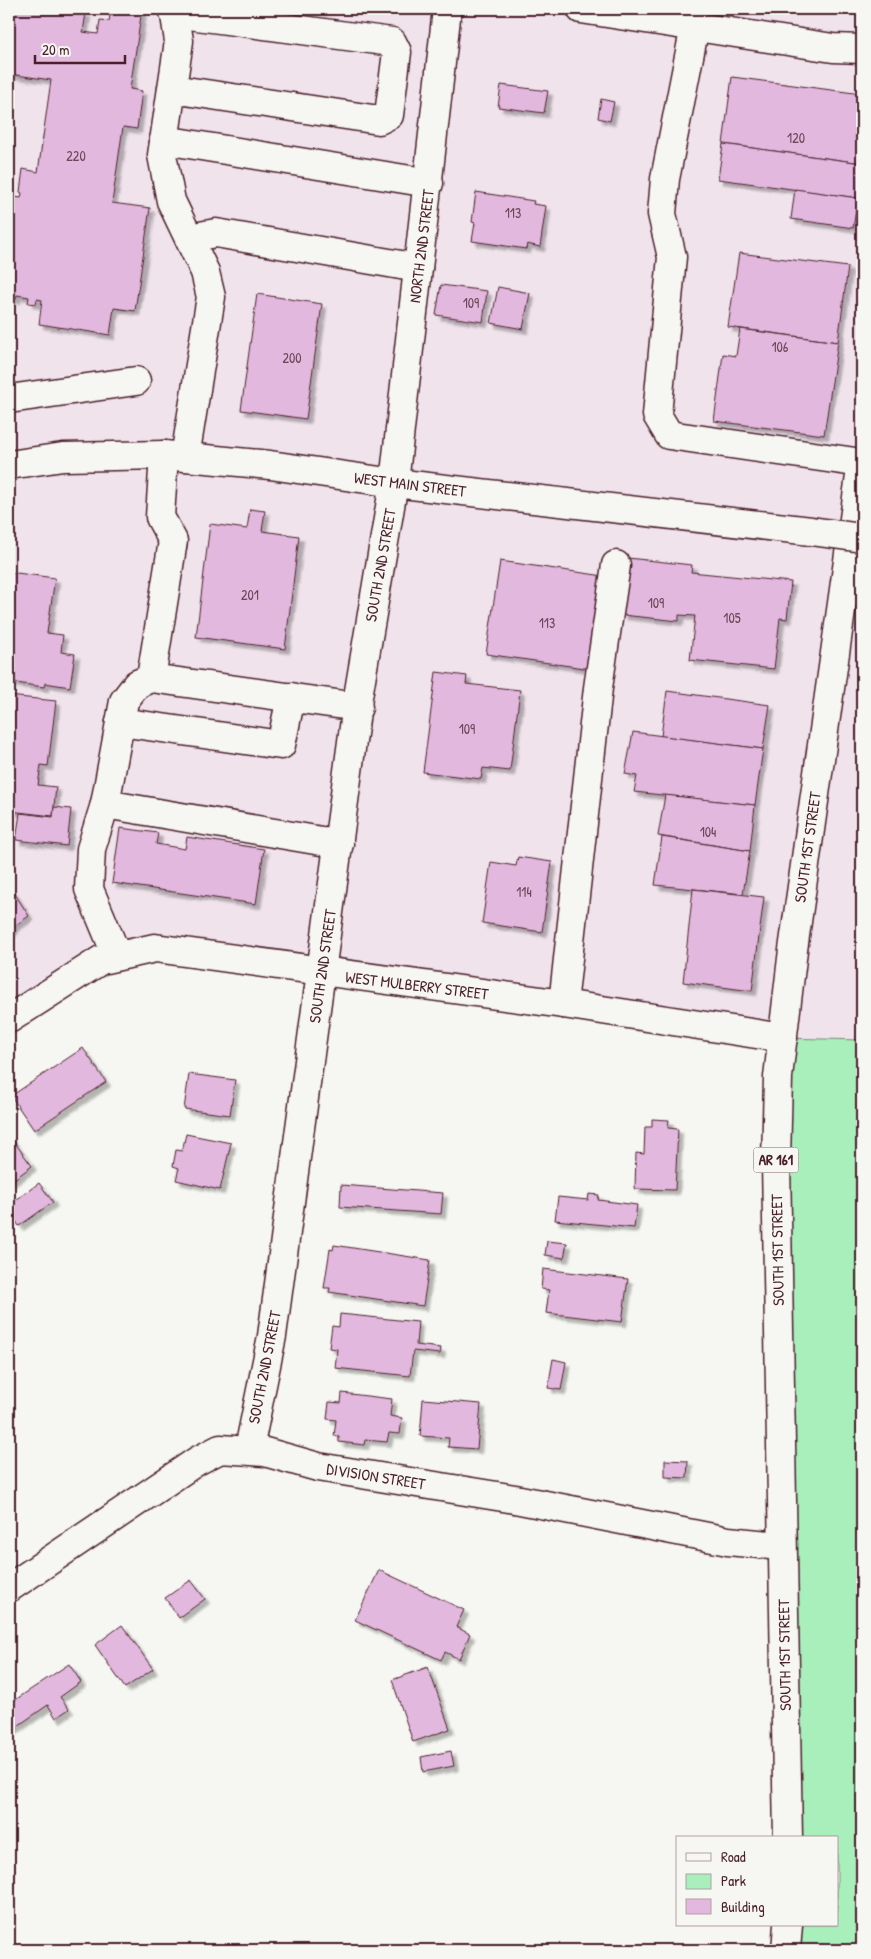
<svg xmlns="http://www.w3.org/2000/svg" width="871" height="1959" font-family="'Patrick Hand',sans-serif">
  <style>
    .built { fill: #f0e3ec }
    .green { fill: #a8efbc; stroke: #798774 }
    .building { fill: #e2b8de; stroke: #4a1f2b; filter: url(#shadow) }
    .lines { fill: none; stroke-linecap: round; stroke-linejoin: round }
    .minor-casing { stroke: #4a1f2b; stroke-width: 31 }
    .major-casing { stroke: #4a1f2b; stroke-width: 31 }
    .minor { stroke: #f6f6f2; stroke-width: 28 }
    .major { stroke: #f6f6f2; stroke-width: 28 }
    .major-bridge-casing { stroke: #4a1f2b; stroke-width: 31; stroke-linecap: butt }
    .major-bridge { stroke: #f6f6f2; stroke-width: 28 }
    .labels { text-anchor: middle; stroke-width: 5; stroke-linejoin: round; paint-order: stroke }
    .number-label { font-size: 14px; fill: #704558 }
    .shield { fill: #f6f6f2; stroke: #7e6067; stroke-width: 1 }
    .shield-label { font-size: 15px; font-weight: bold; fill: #4a1f2b }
    .street-label { font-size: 16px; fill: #4a1f2b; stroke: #f6f6f2 }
  </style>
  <defs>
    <filter id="shadow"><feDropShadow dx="4.5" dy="4.5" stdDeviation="1" flood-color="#0004"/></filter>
  </defs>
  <rect width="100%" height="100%" fill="#f6f6f2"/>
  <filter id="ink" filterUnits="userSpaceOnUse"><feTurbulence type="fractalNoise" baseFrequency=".02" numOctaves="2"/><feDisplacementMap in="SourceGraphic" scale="10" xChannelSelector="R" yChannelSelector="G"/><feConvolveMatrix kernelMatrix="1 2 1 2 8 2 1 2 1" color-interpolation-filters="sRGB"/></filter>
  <g filter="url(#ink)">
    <polygon class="built" points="9,9 862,9 862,442 847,535 862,538 862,1040 783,1038 155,948 9,1019"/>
    <polygon class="green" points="783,1038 862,1040 862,1950 786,1950 788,1925 837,1925 837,1838 788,1838"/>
    <g class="building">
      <polygon points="9,9 56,9 86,13 83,32 98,34 100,20 109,21 111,9 142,9 130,89 142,91 137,129 123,127 112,203 150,208 135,311 114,308 110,335 39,324 42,300 37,299 36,304 28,303 29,297 17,295 16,299 9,298 9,196 21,198 22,193 20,192 23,169 38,172 51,80 9,74"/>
      <polygon points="732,77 862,94 862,163 723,144"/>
      <polygon points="501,85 548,91 544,113 498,107"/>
      <polygon points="601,99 614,102 610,121 598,118"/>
      <polygon points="723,144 862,163 858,198 718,179"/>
      <polygon points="795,189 858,198 853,228 791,219"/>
      <polygon points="476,192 534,201 533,204 546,206 540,247 527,244 526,249 472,241 475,223 472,222"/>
      <polygon points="739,253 848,267 838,342 728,327"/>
      <polygon points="441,285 487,291 483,322 436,315"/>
      <polygon points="498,287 530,293 523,329 491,323"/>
      <polygon points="257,294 322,304 306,419 241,410"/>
      <polygon points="740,329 838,342 824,435 714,421 723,354 736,356"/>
      <polygon points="250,509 265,511 262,531 299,536 285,649 196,637 210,524 247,529"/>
      <polygon points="628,558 692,565 691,572 791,582 787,619 780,618 774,669 690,660 695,616 679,615 679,621 622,615"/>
      <polygon points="500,561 604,576 591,669 486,654"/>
      <polygon points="9,572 55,578 47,633 63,635 61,652 75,654 70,687 45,683 44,687 9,682"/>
      <polygon points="436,672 467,676 466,684 520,690 510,771 483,768 481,779 423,772"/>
      <polygon points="667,691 770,705 763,749 661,736"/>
      <polygon points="9,696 56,701 48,766 41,765 38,785 56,787 53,816 9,811"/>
      <polygon points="633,732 763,749 755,805 634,792 637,776 625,774"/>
      <polygon points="665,795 755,805 750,851 658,836"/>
      <polygon points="54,807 71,809 67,846 16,840 20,813 53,817"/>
      <polygon points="120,828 158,833 156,844 185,849 187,837 264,849 256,904 112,883"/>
      <polygon points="662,837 750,851 743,894 655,885"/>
      <polygon points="518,857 552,862 542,932 482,923 491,862 516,866"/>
      <polygon points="11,888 29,916 13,927 14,929 9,933 9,890"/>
      <polygon points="693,889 764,897 752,991 683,982"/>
      <polygon points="83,1048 106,1082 34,1130 11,1096"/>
      <polygon points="189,1074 235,1080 230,1115 184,1109"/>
      <polygon points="652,1119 669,1120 668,1128 678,1129 675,1190 635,1189 636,1153 644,1154 645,1127 652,1127"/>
      <polygon points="186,1134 231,1143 220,1190 176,1180 179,1168 173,1166 176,1150 182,1151"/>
      <polygon points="9,1135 32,1166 9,1183"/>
      <polygon points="39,1183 53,1202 19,1226 9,1211 9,1205"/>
      <polygon points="341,1185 443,1193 441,1214 340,1207"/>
      <polygon points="589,1194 599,1195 598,1200 637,1205 634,1228 555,1220 558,1197 588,1200"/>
      <polygon points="547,1241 567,1243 564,1258 545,1255"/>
      <polygon points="334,1245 430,1260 423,1306 329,1292 330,1288 324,1288 330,1249 333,1250"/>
      <polygon points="543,1269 628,1279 622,1322 546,1313 549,1290 541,1289"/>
      <polygon points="340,1314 418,1322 416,1345 441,1348 440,1354 413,1351 410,1376 335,1368 337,1349 329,1348 332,1326 339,1327"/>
      <polygon points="553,1359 566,1362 561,1390 548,1388"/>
      <polygon points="342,1393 392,1399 390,1416 402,1418 400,1434 389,1433 387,1442 365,1440 364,1445 339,1442 339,1437 334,1436 336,1420 327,1419 329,1402 341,1403"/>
      <polygon points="423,1399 481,1404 477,1449 448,1447 449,1438 420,1436"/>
      <polygon points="665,1460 688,1461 687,1478 665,1477"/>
      <polygon points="379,1570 464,1610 456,1627 470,1634 459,1659 445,1652 441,1660 355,1620"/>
      <polygon points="191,1580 205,1599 179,1618 165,1598"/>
      <polygon points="122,1625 153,1669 125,1688 95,1645"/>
      <polygon points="69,1664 81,1682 60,1697 69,1709 56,1718 48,1705 9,1732 9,1704"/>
      <polygon points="428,1667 450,1729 413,1742 392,1680"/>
      <polygon points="451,1751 454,1766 423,1772 421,1757"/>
    </g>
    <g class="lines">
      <defs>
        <g id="minor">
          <polyline points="174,9 179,41 162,155 171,201 205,272 211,297 185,457"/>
          <polyline points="581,9 833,48 862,49"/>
          <polyline points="695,26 665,179 662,214 672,257 657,415 669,435 862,463"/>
          <polyline points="172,89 379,120 389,115 397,52 392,42 174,13"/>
          <polyline points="164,140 429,183"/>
          <polyline points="189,238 216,233 418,268"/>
          <polyline points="9,399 136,381"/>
          <polyline points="151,678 358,707"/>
          <polyline points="120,722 281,745 291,697"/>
          <polyline points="105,804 339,844"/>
          <polyline points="117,956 89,889 91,849 105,804 124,701 137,684 151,678 173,541 160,517 164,455"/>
          <polyline points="563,1004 598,688 616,565"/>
          <polyline points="9,1019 101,960 155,948 563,1004 783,1038"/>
          <polyline points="249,1449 272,1336 358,697 394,483 447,9"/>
          <polyline points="9,1588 197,1461 220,1449 265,1452 318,1467 515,1499 728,1541 781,1546"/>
        </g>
        <g id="major">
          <polyline points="9,465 63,457 164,455 270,465 394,483 811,531"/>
          <polyline points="788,1838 776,1162 778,1077 793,950 862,462"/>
          <polyline points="786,1950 788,1925"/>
        </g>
      </defs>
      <use href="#minor" class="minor-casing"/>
      <use href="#major" class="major-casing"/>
      <use href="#minor" class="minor"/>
      <use href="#major" class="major"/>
      <defs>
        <polyline id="major-bridge" points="811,531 862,538"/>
      </defs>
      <use href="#major-bridge" class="major-bridge-casing"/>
      <use href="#major-bridge" class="major-bridge"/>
    </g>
  </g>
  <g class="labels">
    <g class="number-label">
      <text x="796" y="143">120</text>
      <text x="76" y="161">220</text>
      <text x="513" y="218">113</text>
      <text x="471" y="308">109</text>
      <text x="780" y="352">106</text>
      <text x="292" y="363">200</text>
      <text x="250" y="600">201</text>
      <text x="656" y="608">109</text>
      <text x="732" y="623">105</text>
      <text x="547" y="628">113</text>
      <text x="467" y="734">109</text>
      <text x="708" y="837">104</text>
      <text x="524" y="897">114</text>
    </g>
    <rect class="shield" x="753.5" y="1147.5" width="45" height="25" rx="4"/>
    <g class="shield-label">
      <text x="776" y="1165">AR 161</text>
    </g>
    <g class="street-label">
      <text transform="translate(421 246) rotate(-83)" y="6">NORTH 2ND STREET</text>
      <text transform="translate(410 484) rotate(7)" y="6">WEST MAIN STREET</text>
      <text transform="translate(380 565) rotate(-80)" y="6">SOUTH 2ND STREET</text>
      <text transform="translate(807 847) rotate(-82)" y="6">SOUTH 1ST STREET</text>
      <text transform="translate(322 966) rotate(-82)" y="6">SOUTH 2ND STREET</text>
      <text transform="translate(417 985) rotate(7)" y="6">WEST MULBERRY STREET</text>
      <text transform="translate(777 1250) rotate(-91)" y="6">SOUTH 1ST STREET</text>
      <text transform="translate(264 1367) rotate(-79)" y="6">SOUTH 2ND STREET</text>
      <text transform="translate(376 1476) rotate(9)" y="6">DIVISION STREET</text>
      <text transform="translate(784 1655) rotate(-91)" y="6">SOUTH 1ST STREET</text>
    </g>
  </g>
  <rect width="871" height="1959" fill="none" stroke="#f6f6f2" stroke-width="30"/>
  <rect x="15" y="15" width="841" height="1929" fill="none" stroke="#4a1f2b" stroke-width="2" filter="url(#ink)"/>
  <rect x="676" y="1836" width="162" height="90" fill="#f6f6f2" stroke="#b1a0a2"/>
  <rect x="686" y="1853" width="25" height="8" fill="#f6f6f2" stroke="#b1a0a2"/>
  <text x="721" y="1862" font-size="15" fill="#4a1f2b">Road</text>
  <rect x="686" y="1874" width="25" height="15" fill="#a8efbc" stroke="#b1a0a2"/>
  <text x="721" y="1886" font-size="15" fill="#4a1f2b">Park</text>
  <rect x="686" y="1899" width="25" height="15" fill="#e2b8de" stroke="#b1a0a2"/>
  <text x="721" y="1912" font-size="15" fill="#4a1f2b">Building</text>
  <path d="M35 55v8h90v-8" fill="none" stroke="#4a1f2b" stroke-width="2.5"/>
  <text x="42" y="55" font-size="15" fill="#4a1f2b" stroke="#f6f6f2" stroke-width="4" paint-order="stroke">20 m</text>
</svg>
